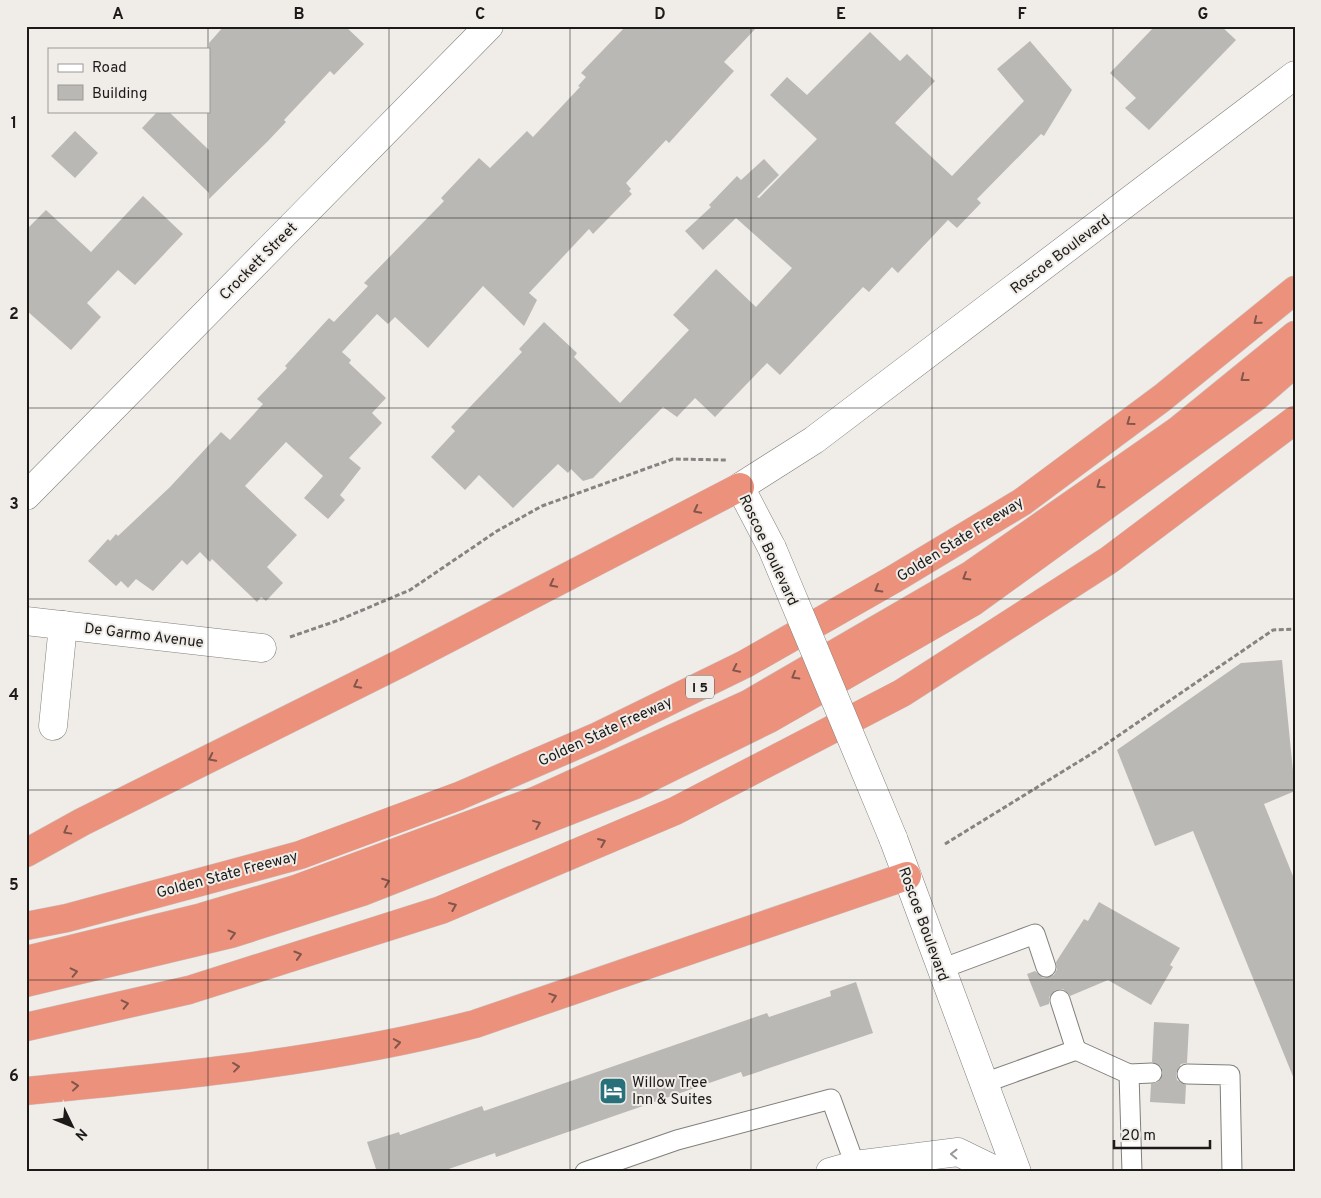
<svg xmlns="http://www.w3.org/2000/svg" width="1321" height="1198" font-family="Overpass,sans-serif">
  <style>
    .building { fill: #bab8b4 }
    .lines { fill: none; stroke-linecap: round; stroke-linejoin: round }
    .service-casing { stroke: #817f7b; stroke-width: 21 }
    .minor-casing { stroke: #817f7b; stroke-width: 29 }
    .secondary-casing { stroke: #817f7b; stroke-width: 29 }
    .motorway-casing { stroke: #c9c8c8; stroke-width: 29 }
    .path { stroke: #868482; stroke-width: 3; stroke-dasharray: 5 2.5; stroke-linecap: butt }
    .service { stroke: #fff; stroke-width: 19 }
    .minor { stroke: #fff; stroke-width: 28 }
    .secondary { stroke: #fff; stroke-width: 28 }
    .motorway { stroke: #ec927c; stroke-width: 28 }
    .secondary-bridge-casing { stroke: #817f7b; stroke-width: 29; stroke-linecap: butt }
    .secondary-bridge { stroke: #fff; stroke-width: 28 }
    .oneway { stroke: #84564b }
    .oneway2 { stroke: #999898 }
    .grid { fill: none; stroke: #1c1b1a; stroke-width: 1; stroke-opacity: 0.55 }
    .labels { text-anchor: middle; stroke-width: 4; stroke-linejoin: round; paint-order: stroke }
    .shield { fill: #f0ede9; stroke: #5c5a58; stroke-width: 1 }
    .shield-label { font-size: 14px; font-weight: bold; fill: #1c1b1a }
    .street-label { font-size: 15px; fill: #1c1b1a; stroke: #f0ede9 }
    .poi-label { font-size: 15px; fill: #1c1b1a; stroke: #f0ede9; text-anchor: start }
    .neatline { fill: none; stroke: #1c1b1a; stroke-width: 2 }
    .grid-label { font-size: 16px; text-anchor: middle; font-weight: bold; fill: #1c1b1a }
  </style>
  <rect width="100%" height="100%" fill="#f0ede9"/>
  <g class="building">
    <polygon points="224,26 345,26 364,44 334,75 330,71 284,120 286,122 268,141 209,199 209,193 142,128 158,111 168,111 209,150 209,43"/>
    <polygon points="626,26 758,26 724,62 734,71 669,143 666,140 626,183 631,189 629,191 632,194 593,234 589,229 529,293 537,300 524,326 483,286 428,348 395,317 388,324 377,314 342,352 351,360 349,363 386,398 372,413 382,423 349,458 361,468 340,495 345,500 328,519 304,498 323,476 286,442 245,486 297,535 267,567 283,583 266,601 261,597 257,602 212,559 210,562 200,552 187,565 182,560 153,591 136,579 128,588 121,581 116,586 88,561 108,539 110,541 116,534 118,536 170,487 221,432 230,440 263,404 257,399 287,368 285,366 329,318 334,322 368,286 364,283 444,201 441,198 479,158 490,168 527,131 533,137 580,87 578,86 586,77 581,73"/>
    <polygon points="1155,26 1221,26 1236,40 1149,130 1125,108 1136,98 1110,73"/>
    <polygon points="870,32 900,61 907,54 935,81 895,123 952,176 1024,101 997,69 1030,41 1072,90 1044,136 1041,134 977,199 981,203 957,228 948,220 898,273 892,267 869,292 863,287 780,375 767,363 715,417 695,398 677,417 663,407 593,478 583,481 571,469 568,473 558,464 513,508 479,475 465,490 431,457 455,431 451,427 522,352 519,349 544,322 577,353 574,357 620,403 689,330 673,315 716,269 756,307 792,268 736,218 703,250 685,231 711,207 709,205 737,176 741,180 764,159 779,175 757,197 759,198 817,139 770,95 787,77 807,95"/>
    <polygon points="75,131 98,153 75,178 51,156"/>
    <polygon points="143,196 183,234 135,285 118,270 87,303 101,317 71,350 26,310 26,230 46,210 91,252"/>
    <polygon points="1282,660 1295,791 1264,804 1295,881 1294,1079 1193,831 1155,846 1117,750 1241,663"/>
    <polygon points="1099,902 1180,948 1170,965 1173,967 1151,1005 1108,980 1070,996 1063,989 1056,990 1049,997 1049,1004 1040,1007 1027,974 1035,971 1043,978 1054,975 1057,969 1056,962 1084,919 1088,921"/>
    <polygon points="856,982 873,1033 743,1077 741,1072 496,1157 495,1153 440,1172 377,1172 367,1142 399,1132 400,1135 482,1106 484,1111 767,1013 769,1017 831,996 830,991"/>
    <polygon points="1154,1022 1189,1024 1187,1063 1181,1064 1176,1073 1177,1080 1186,1085 1185,1104 1150,1102 1151,1084 1158,1082 1163,1073 1161,1067 1152,1062"/>
  </g>
  <g class="lines">
    <defs>
      <g id="service">
        <polyline points="941,969 1035,934 1046,967"/>
        <polyline points="1076,1050 1129,1074 1132,1172"/>
        <polyline points="1129,1074 1152,1073"/>
        <polyline points="1187,1074 1230,1075 1232,1172"/>
        <polyline points="984,1083 1076,1050 1060,1000"/>
        <polyline points="585,1172 677,1140 831,1099 855,1165"/>
      </g>
      <g id="minor">
        <polyline points="26,496 489,26"/>
        <polyline points="26,621 262,648"/>
        <polyline points="53,726 63,625"/>
      </g>
      <g id="secondary">
        <polyline points="772,548 740,487 814,440 1295,75"/>
        <polyline points="893,838 1017,1172"/>
        <polyline points="830,1172 855,1165 958,1152 999,1172"/>
      </g>
      <g id="motorway">
        <polyline points="26,853 82,822 401,663 740,487"/>
        <polyline points="26,926 67,918 300,855 459,796 598,736 745,664 894,579 1022,502 1162,398 1295,290"/>
        <polyline points="26,960 202,917 296,889 537,800 748,704 972,574 1177,431 1295,335"/>
        <polyline points="26,983 231,934 362,892 635,785 769,719 973,602 1256,397 1295,363"/>
        <polyline points="26,1027 189,990 441,910 675,811 902,693 1109,560 1295,420"/>
        <path d="M26 1091C176 1076 328 1062 475 1024L907 876"/>
      </g>
    </defs>
    <use href="#service" class="service-casing"/>
    <use href="#minor" class="minor-casing"/>
    <use href="#secondary" class="secondary-casing"/>
    <use href="#motorway" class="motorway-casing"/>
    <g class="path">
      <polyline points="290,637 339,620 410,590 497,531 542,506 673,459 727,460"/>
      <polyline points="945,844 1096,751 1273,630 1295,629"/>
    </g>
    <use href="#service" class="service"/>
    <use href="#minor" class="minor"/>
    <use href="#secondary" class="secondary"/>
    <use href="#motorway" class="motorway"/>
    <defs>
      <polyline id="secondary-bridge" points="772,548 893,838"/>
    </defs>
    <use href="#secondary-bridge" class="secondary-bridge-casing"/>
    <use href="#secondary-bridge" class="secondary-bridge"/>
  </g>
  <defs><path id="oneway-chevron" d="M-2-3.5L2.5 0L-2 3.5" fill="none" stroke-width="1.6" stroke-linecap="round" stroke-linejoin="round" transform="scale(1.25)"/></defs>
  <g class="oneway">
    <use href="#oneway-chevron" transform="translate(1257 321) rotate(141)"/>
    <use href="#oneway-chevron" transform="translate(1244 378) rotate(142)"/>
    <use href="#oneway-chevron" transform="translate(1130 422) rotate(144)"/>
    <use href="#oneway-chevron" transform="translate(1100 485) rotate(145)"/>
    <use href="#oneway-chevron" transform="translate(697 510) rotate(153)"/>
    <use href="#oneway-chevron" transform="translate(966 577) rotate(149)"/>
    <use href="#oneway-chevron" transform="translate(553 584) rotate(153)"/>
    <use href="#oneway-chevron" transform="translate(878 589) rotate(150)"/>
    <use href="#oneway-chevron" transform="translate(736 669) rotate(154)"/>
    <use href="#oneway-chevron" transform="translate(795 676) rotate(150)"/>
    <use href="#oneway-chevron" transform="translate(357 685) rotate(153)"/>
    <use href="#oneway-chevron" transform="translate(212 758) rotate(153)"/>
    <use href="#oneway-chevron" transform="translate(537 824) rotate(-22)"/>
    <use href="#oneway-chevron" transform="translate(67 831) rotate(151)"/>
    <use href="#oneway-chevron" transform="translate(602 842) rotate(-23)"/>
    <use href="#oneway-chevron" transform="translate(386 882) rotate(-21)"/>
    <use href="#oneway-chevron" transform="translate(453 906) rotate(-23)"/>
    <use href="#oneway-chevron" transform="translate(232 934) rotate(-16)"/>
    <use href="#oneway-chevron" transform="translate(298 955) rotate(-17)"/>
    <use href="#oneway-chevron" transform="translate(74 972) rotate(-13)"/>
    <use href="#oneway-chevron" transform="translate(553 997) rotate(-19)"/>
    <use href="#oneway-chevron" transform="translate(125 1004) rotate(-13)"/>
    <use href="#oneway-chevron" transform="translate(397 1043) rotate(-10)"/>
    <use href="#oneway-chevron" transform="translate(236 1067) rotate(-7)"/>
    <use href="#oneway-chevron" transform="translate(75 1086) rotate(-6)"/>
  </g>
  <use class="oneway2" href="#oneway-chevron" transform="translate(954 1154) rotate(-179)"/>
  <path class="grid" d="M208 26V49M389 26V1172M570 26V1172M751 26V1172M932 26V1172M1113 26V1172M208 111V1172M26 218H1295M26 408H1295M26 599H1295M26 790H1295M26 980H1295"/>
  <defs>
    <symbol id="hotel-square" viewBox="-11 -11 22 22"><rect x="-9" y="-9" width="18" height="18" rx="4" fill="#28717a" stroke="#f0ede9"/><path d="M-6-4.5h1.5V1H6V5H4.5V3h-9V5H-6ZM-4 0a1.8 1.8 0 1 1 3.6 0ZM.5 0V-2.5h3Q6-2.5 6 0Z" fill="#fff"/></symbol>
  </defs>
  <g fill-rule="evenodd">
    <use href="#hotel-square" x="597" y="1075" width="32" height="32"/>
  </g>
  <g class="labels">
    <rect class="shield" x="686" y="675.5" width="28" height="23" rx="4"/>
    <g class="shield-label">
      <text x="700" y="692">I 5</text>
    </g>
    <g class="street-label">
      <text transform="translate(1060 254) rotate(-37)" y="5">Roscoe Boulevard</text>
      <text transform="translate(258 261) rotate(-45)" y="5">Crockett Street</text>
      <text transform="translate(960 539) rotate(-32)" y="5">Golden State Freeway</text>
      <text transform="translate(769 550) rotate(65)" y="5">Roscoe Boulevard</text>
      <text transform="translate(144 635) rotate(7)" y="5">De Garmo Avenue</text>
      <text transform="translate(605 731) rotate(-25)" y="5">Golden State Freeway</text>
      <text transform="translate(227 874) rotate(-15)" y="5">Golden State Freeway</text>
      <text transform="translate(924 924) rotate(70)" y="5">Roscoe Boulevard</text>
    </g>
    <g class="poi-label">
      <text x="632" y="1087">Willow Tree<tspan x="632" dy="17">Inn &amp; Suites</tspan></text>
    </g>
  </g>
  <rect width="1321" height="1198" fill="none" stroke="#f0ede9" stroke-width="55"/>
  <rect x="48" y="48" width="162" height="65" fill="#f0ede9" stroke="#9b9996"/>
  <rect x="58" y="64" width="25" height="8" fill="#ffffff" stroke="#9b9996"/>
  <text x="92" y="72" font-size="15" fill="#1c1b1a">Road</text>
  <rect x="58" y="85" width="25" height="15" fill="#bab8b4" stroke="#9b9996"/>
  <text x="92" y="98" font-size="15" fill="#1c1b1a">Building</text>
  <g transform="translate(72 1126) rotate(133)" stroke="#f0ede9" stroke-width="4" paint-order="stroke">
  <path d="M0-4L9 19L0 12L-9 19Z" fill="#1c1b1a"/>
  <text y="-8" font-size="14" font-weight="bold" text-anchor="middle" fill="#1c1b1a">N</text>
  </g>
  <path d="M1114 1140v8h96v-8" fill="none" stroke="#1c1b1a" stroke-width="2.5"/>
  <text x="1121" y="1140" font-size="15" fill="#1c1b1a" stroke="#f0ede9" stroke-width="4" paint-order="stroke">20 m</text>
  <rect x="28" y="28" width="1266" height="1142" class="neatline"/>
  <g class="grid-label">
    <text x="118" y="19">A</text>
    <text x="299" y="19">B</text>
    <text x="480" y="19">C</text>
    <text x="660" y="19">D</text>
    <text x="841" y="19">E</text>
    <text x="1022" y="19">F</text>
    <text x="1203" y="19">G</text>
    <text x="14" y="128">1</text>
    <text x="14" y="319">2</text>
    <text x="14" y="509">3</text>
    <text x="14" y="700">4</text>
    <text x="14" y="890">5</text>
    <text x="14" y="1081">6</text>
  </g>
</svg>
